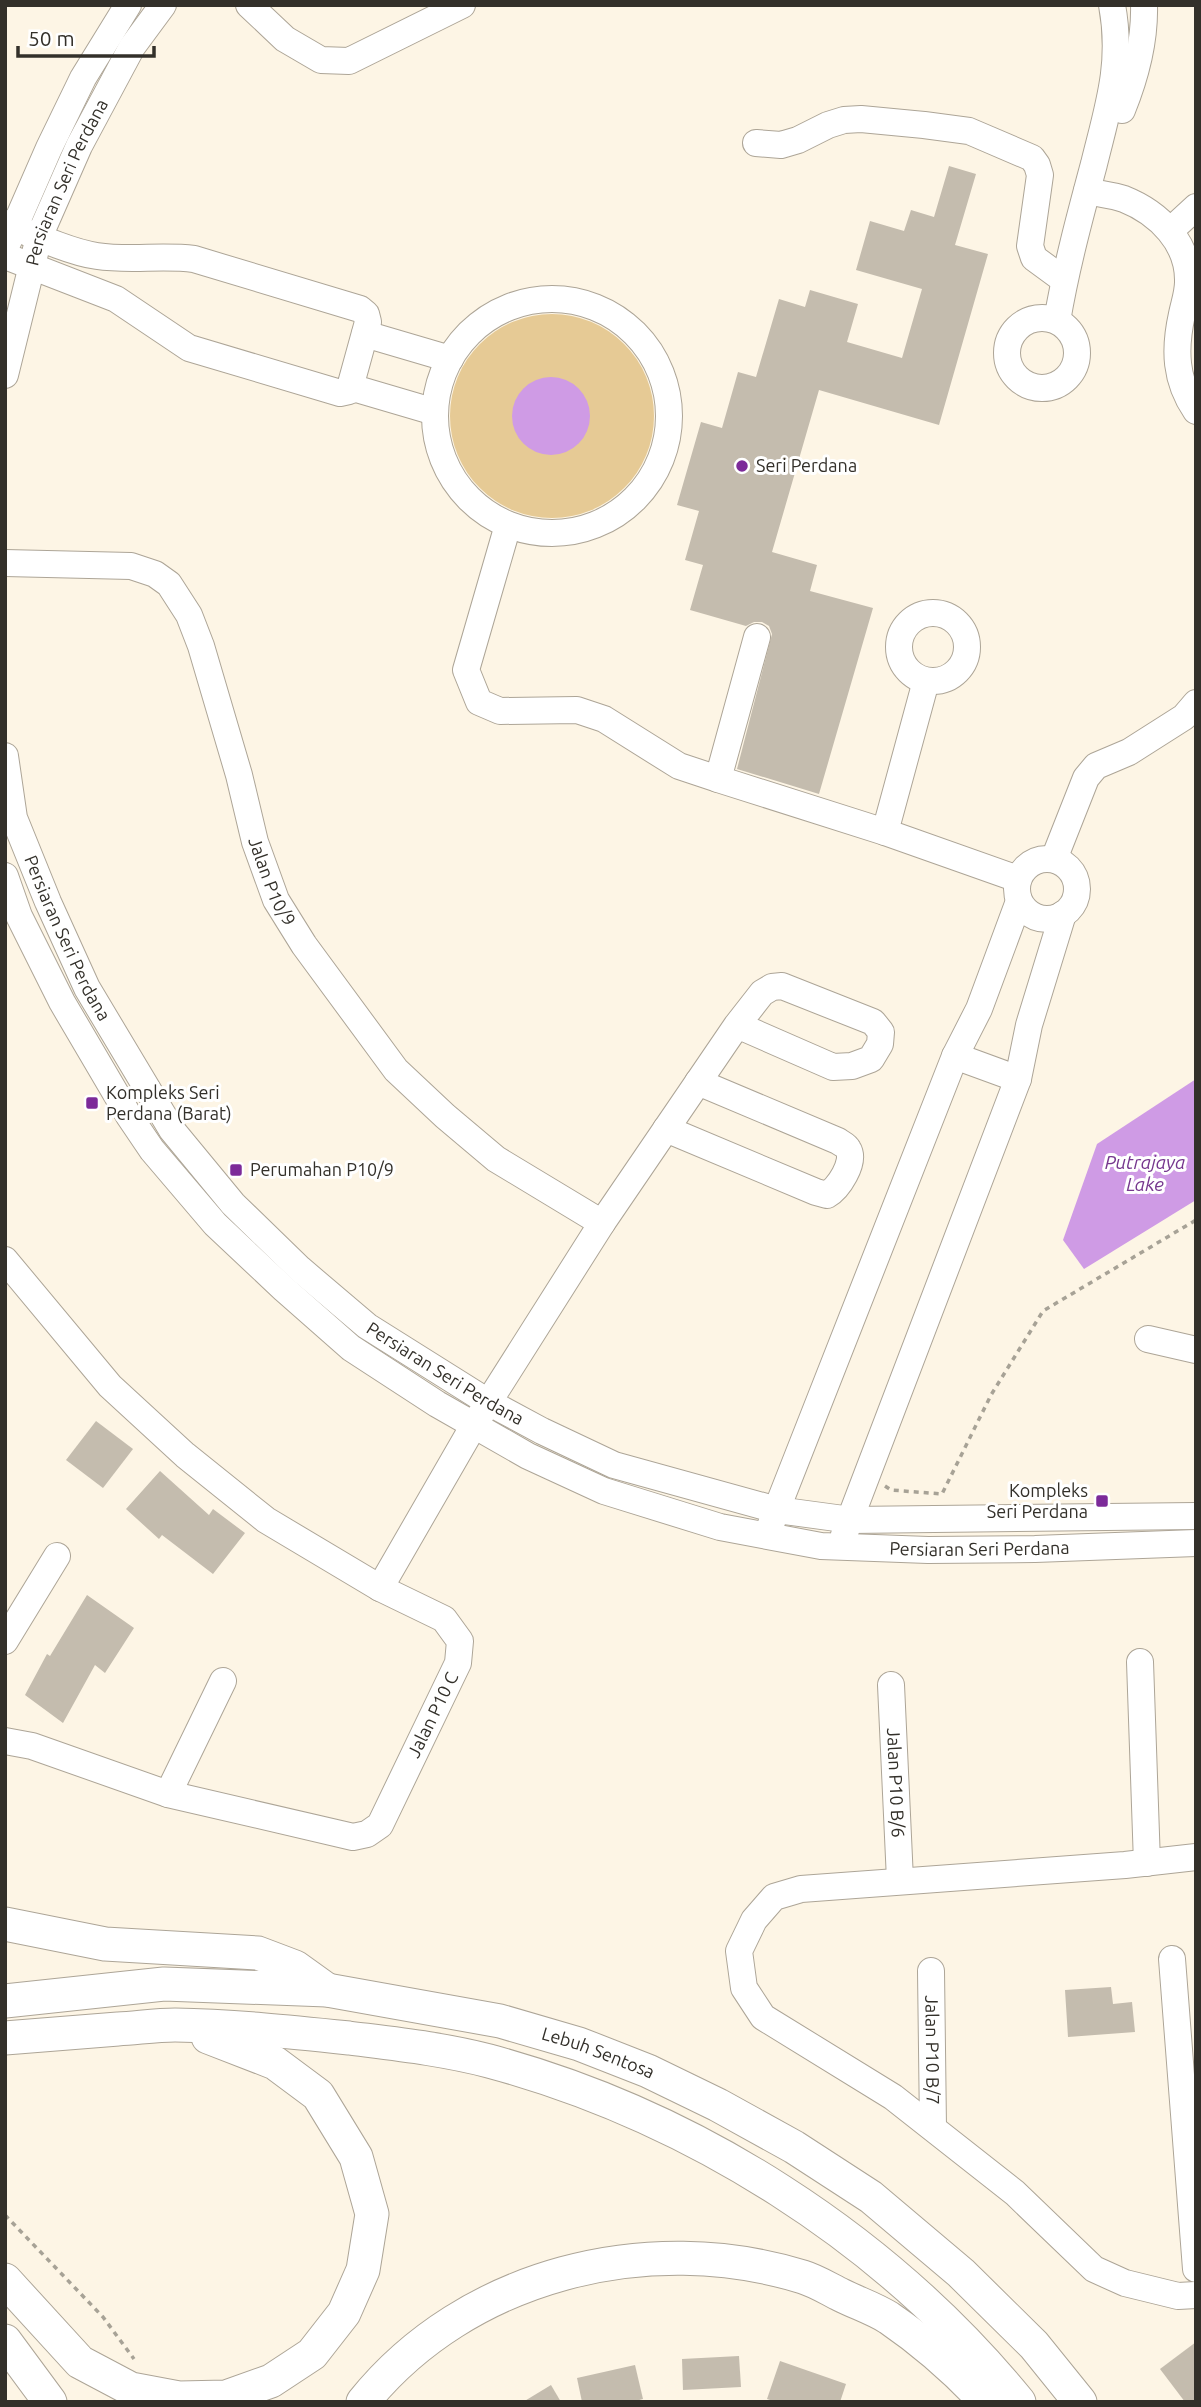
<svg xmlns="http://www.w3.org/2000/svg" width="1201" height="2407" font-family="Ubuntu,sans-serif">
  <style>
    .green { fill: #e6ca95 }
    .water { fill: #cf9be5 }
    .building { fill: #c4bcae }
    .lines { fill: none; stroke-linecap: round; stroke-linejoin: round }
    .minor-casing { stroke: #ada597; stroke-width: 28 }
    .major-casing { stroke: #ada597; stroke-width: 35 }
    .path { stroke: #a7a296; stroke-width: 3.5; stroke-dasharray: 5 5; stroke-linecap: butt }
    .minor { stroke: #fff; stroke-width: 26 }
    .major { stroke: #fff; stroke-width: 33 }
    .poi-dot { fill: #7c2a99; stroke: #fff; stroke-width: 2.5 }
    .labels { text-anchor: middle; stroke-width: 6; stroke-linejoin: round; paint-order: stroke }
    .street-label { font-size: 18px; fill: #33302a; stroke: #fff }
    .poi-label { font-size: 18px; fill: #33302a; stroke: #fff; text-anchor: start }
    .water-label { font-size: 19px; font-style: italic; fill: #76378e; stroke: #fff }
  </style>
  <rect width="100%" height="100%" fill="#fdf5e5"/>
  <circle class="green" cx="552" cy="416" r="102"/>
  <g class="water">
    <circle cx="551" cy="416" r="39"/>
    <polygon points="1196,1079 1196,1200 1084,1269 1063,1240 1097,1144"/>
  </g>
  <g class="building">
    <polygon points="949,166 976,174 955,245 988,254 939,425 819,390 772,552 817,565 810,591 873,608 819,794 737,769 772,634 769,626 762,622 754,622 746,626 690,610 703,565 685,560 699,511 677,505 701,422 722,428 738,372 756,377 779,299 805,307 810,290 858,304 847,342 902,358 922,289 856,270 870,221 904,231 911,210 934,217"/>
    <polygon points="96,1421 133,1449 103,1488 66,1460"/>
    <polygon points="160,1471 209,1515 213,1509 245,1533 213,1574 162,1535 159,1539 126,1509"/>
    <polygon points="87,1595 134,1628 105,1673 95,1665 63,1723 25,1695 47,1654 50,1656"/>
    <polygon points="1111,1987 1113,2004 1132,2002 1135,2032 1068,2037 1065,1990"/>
    <polygon points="1196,2342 1196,2402 1185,2402 1160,2369"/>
    <polygon points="739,2356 741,2387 683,2390 682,2359"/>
    <polygon points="780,2361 846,2384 840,2402 776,2402 767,2399"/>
    <polygon points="635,2365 643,2399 632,2402 582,2402 577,2378"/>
    <polygon points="551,2385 561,2402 523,2402"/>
  </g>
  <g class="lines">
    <defs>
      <g id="minor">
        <polyline points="249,5 285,39 321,60 349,61 462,5"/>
        <path d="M1122 110C1135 78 1145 40 1144 5"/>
        <polyline points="756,143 781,145 798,140 828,125 844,120 861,119 924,125 969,131 1032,158 1037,165 1040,175 1030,246 1034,258 1064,280"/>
        <path d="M1087 191C1099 194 1113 195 1124 199 1159 213 1189 243 1188 282 1188 293 1184 304 1182 314 1174 350 1175 380 1196 411"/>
        <path d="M5 223C31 234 69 252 97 256 129 261 161 255 194 259L360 309 366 314 368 322 349 391 340 393 189 348 116 299 5 256"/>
        <polyline points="1171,230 1196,207"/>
        <polyline points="8,242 49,148 83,78 128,5"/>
        <circle cx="552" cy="416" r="117"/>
        <circle cx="1042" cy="353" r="35"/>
        <path d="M1057 321C1066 268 1080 216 1094 164 1108 107 1123 64 1112 5"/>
        <polyline points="365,334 450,359"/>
        <path id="s1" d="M5 375 39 237 79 146 132 47 163 5"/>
        <polyline points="350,387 435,412"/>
        <polyline points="508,525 466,670 479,702 500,711 577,710 604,719 679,766 718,779"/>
        <path id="s2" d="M5 563 131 566 155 574 169 584 189 615 201 646 239 775 255 842 276 900 304 945 396 1070 445 1116 496 1159 602 1223"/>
        <circle cx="933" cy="647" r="34"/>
        <polyline points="757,637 718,779 885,832"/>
        <polyline points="926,681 885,832 1018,879"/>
        <path id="s3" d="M5 756 14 818 48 902 87 988 172 1130 233 1204 300 1269 367 1326 488 1402 542 1431 614 1465 777 1510 851 1520 1196 1516"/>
        <circle cx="1047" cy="889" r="30"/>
        <polyline points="1054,859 1086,778 1096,766 1129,752 1184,717 1196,703"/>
        <path id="s4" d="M5 876 19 916 62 1002 129 1116 152 1150 215 1224 284 1289 351 1348 437 1404 528 1456 604 1491 720 1527 821 1546 928 1550 1035 1549 1196 1543"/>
        <polyline points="955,1056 1018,1079"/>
        <path d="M666 1129 816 1192 827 1195C838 1189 856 1162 848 1149 846 1145 842 1144 838 1141L698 1082"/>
        <polyline points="5,1260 110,1386 185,1455 266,1520 380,1588 444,1619 460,1641 458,1663 380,1825 367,1834 353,1837 168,1794 32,1746 5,1741"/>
        <polyline points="1148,1339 1196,1350"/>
        <polyline points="771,1524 955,1056 979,1009 1019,901"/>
        <polyline points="844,1535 1018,1079 1029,1025 1063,914"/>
        <polyline points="380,1588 474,1425 602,1223 737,1025 762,993 772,987 782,986 873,1022 881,1032 880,1044 871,1059 852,1066 833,1067 737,1025"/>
        <polyline points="5,1641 57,1556"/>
        <polyline points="1140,1662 1147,1863"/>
        <path id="s5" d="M891 1685 900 1880"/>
        <polyline points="168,1794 223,1681"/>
        <polyline points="1196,1857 1125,1865 801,1889 774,1897 754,1920 739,1951 744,1988 763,2017 893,2097 1015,2193 1094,2269 1125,2283 1178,2296 1196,2295"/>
        <polyline points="1172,1959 1196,2269"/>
        <path id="s6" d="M931 1971 933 2127"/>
      </g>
      <g id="major">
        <polyline points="5,1924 105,1944 258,1953 295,1967 327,1990"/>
        <path id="s7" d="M5 2001 164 1984 327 1990 500 2021 579 2044 648 2071 718 2105 794 2147 871 2197 961 2273 1034 2345 1080 2402"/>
        <path d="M5 2038C43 2035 80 2032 118 2029 137 2028 156 2025 175 2025 233 2026 291 2032 349 2038 396 2044 443 2049 489 2061 693 2116 885 2238 1019 2402"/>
        <polyline points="5,2280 80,2362 131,2389 179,2398 226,2397 271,2381 312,2354 344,2313 363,2270 372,2214 356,2157 318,2095 275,2063 208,2037"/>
        <polyline points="5,2341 50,2402"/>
        <path d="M363 2402C466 2274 648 2229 803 2277 816 2281 829 2289 841 2295 857 2303 875 2309 889 2318 924 2342 957 2371 986 2402"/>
      </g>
    </defs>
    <use href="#minor" class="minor-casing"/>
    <use href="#major" class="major-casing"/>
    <g class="path">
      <polyline points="885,1486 891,1490 942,1494 991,1395 1043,1311 1196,1220"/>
      <polyline points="5,2215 103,2317 134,2359"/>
    </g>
    <use href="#minor" class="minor"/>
    <use href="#major" class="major"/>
  </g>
  <g class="poi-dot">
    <circle cx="742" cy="466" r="7"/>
    <rect x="85" y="1096" width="14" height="14" rx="3.5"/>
    <rect x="229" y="1163" width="14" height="14" rx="3.5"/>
    <rect x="1095" y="1494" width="14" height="14" rx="3.5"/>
  </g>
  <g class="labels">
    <g class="street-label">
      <text dy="6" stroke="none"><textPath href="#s1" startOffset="203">Persiaran Seri Perdana</textPath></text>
      <text dy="6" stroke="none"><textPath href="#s2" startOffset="485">Jalan P10/9</textPath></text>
      <text dy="6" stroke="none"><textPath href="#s3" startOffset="194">Persiaran Seri Perdana</textPath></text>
      <text dy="6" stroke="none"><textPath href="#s3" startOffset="782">Persiaran Seri Perdana</textPath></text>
      <text dy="6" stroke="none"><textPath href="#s4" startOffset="1267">Persiaran Seri Perdana</textPath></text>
      <text transform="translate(433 1715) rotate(-64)" y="6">Jalan P10 C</text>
      <text dy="6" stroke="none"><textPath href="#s5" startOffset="98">Jalan P10 B/6</textPath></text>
      <text dy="6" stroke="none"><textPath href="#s6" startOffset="79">Jalan P10 B/7</textPath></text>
      <text dy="6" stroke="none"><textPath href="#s7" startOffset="602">Lebuh Sentosa</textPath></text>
    </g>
    <g class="poi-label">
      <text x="756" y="472">Seri Perdana</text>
      <text x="106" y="1099">Kompleks Seri<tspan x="106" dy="21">Perdana (Barat)</tspan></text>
      <text x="250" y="1176">Perumahan P10/9</text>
      <text x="1088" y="1497" text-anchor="end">Kompleks<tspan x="1088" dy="21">Seri Perdana</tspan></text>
    </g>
    <g class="water-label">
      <text x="1145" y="1169">Putrajaya<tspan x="1145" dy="22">Lake</tspan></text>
    </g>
  </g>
  <rect width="1201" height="2407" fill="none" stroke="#33302a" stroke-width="14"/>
  <path d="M18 46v10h136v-10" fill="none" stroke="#33302a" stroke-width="3.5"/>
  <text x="28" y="46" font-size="21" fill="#33302a" stroke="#ffffff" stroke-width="5" paint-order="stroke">50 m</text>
</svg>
